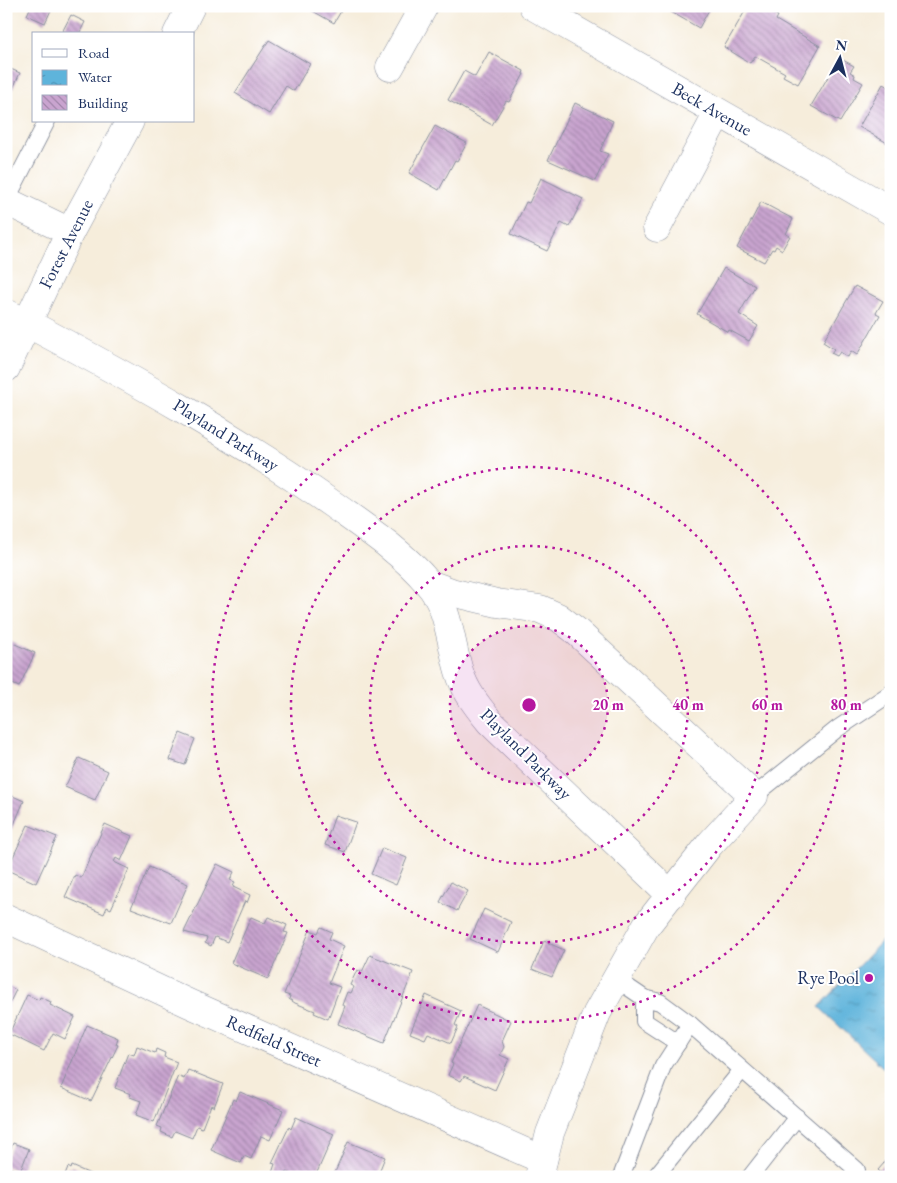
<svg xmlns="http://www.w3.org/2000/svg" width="897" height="1183" font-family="'EB Garamond',serif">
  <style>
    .water { fill: url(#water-ripples); stroke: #3c729c }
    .building { fill: url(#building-back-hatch) }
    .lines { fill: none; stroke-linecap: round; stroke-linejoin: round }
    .service-casing { stroke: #888e9c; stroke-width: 18 }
    .minor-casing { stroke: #888e9c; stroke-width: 29 }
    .tertiary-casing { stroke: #888e9c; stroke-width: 29 }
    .secondary-casing { stroke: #888e9c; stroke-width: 29 }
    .service { stroke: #fff; stroke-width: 16 }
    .minor { stroke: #fff; stroke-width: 28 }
    .tertiary { stroke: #fff; stroke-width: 28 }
    .secondary { stroke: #fff; stroke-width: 28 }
    .ring { fill: none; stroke: #b5179e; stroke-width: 2.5; stroke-dasharray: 2.5 5 }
    .poi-dot { fill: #b5179e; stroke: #fff; stroke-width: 2 }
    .labels { text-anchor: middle; stroke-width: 4; stroke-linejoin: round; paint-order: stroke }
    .street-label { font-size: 18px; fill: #1b2f5e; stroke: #fff }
    .poi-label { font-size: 18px; fill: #1b2f5e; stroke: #fff; text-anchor: end }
    .centre { fill: #b5179e; stroke: #fff; stroke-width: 2.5 }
    .ring-label { font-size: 15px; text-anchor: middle; font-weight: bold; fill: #b5179e; stroke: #fff; stroke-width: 4; stroke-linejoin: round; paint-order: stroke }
  </style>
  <defs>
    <pattern id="water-ripples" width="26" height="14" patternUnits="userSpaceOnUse" patternTransform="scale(1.25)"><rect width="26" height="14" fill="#5eb4db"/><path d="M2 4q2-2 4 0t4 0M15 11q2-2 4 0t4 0" fill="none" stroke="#4d93b5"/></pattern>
    <pattern id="building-back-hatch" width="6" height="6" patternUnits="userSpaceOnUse" patternTransform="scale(1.25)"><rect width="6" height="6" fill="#c9a4cf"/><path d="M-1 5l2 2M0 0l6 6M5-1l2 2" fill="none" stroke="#a286ab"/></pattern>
  </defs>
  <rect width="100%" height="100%" fill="#fff"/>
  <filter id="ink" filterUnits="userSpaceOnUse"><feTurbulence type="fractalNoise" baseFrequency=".02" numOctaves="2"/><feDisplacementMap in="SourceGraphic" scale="10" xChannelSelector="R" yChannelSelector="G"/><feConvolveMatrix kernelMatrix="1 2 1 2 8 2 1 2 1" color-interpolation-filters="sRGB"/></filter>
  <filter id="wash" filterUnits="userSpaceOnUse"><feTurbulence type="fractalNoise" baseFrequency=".0096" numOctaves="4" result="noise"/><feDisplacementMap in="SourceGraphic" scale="20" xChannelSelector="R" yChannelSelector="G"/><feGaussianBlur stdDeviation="1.12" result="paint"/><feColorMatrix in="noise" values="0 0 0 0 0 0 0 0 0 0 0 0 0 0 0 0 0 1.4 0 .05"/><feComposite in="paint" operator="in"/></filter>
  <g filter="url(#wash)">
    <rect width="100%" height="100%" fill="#f6eddb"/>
    <polygon class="water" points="883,940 891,948 891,1075 819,1007"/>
    <g id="blocks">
      <g class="building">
        <polygon points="31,6 53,6 45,23 27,15"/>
        <polygon points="304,6 344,6 334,23"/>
        <polygon points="668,6 711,6 699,28 666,9"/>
        <polygon points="748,6 762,6 778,16 776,20 820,46 798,84 783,76 785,73 755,56 750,63 724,47"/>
        <polygon points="71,15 85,22 79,34 61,34"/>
        <polygon points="269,40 310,64 294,91 286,86 269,114 235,93"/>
        <polygon points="489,52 524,71 523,74 524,74 509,102 506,101 492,125 448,100 464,71 475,77"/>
        <polygon points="839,58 854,66 850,72 855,75 854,78 863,83 840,122 811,106"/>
        <polygon points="6,67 20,73 6,104"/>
        <polygon points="883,84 891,89 891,145 859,127"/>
        <polygon points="575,103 613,121 600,151 608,154 595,181 548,160"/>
        <polygon points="435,126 467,143 457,161 455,160 439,190 409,173"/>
        <polygon points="541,178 583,199 569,227 561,223 547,251 511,234 526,202 529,203"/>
        <polygon points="761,202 793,219 786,234 790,236 782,250 776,246 774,250 772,249 764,262 737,248"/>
        <polygon points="724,268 755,286 739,314 758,326 749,341 729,330 728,332 697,314"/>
        <polygon points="855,286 883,301 876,313 880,315 857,355 851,351 848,357 840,352 837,356 831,353 834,349 823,342"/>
        <polygon points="6,640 35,653 19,687 6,681"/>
        <polygon points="180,733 195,739 185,765 170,760"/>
        <polygon points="79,758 108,771 95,800 65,787"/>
        <polygon points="6,793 24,801 6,843"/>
        <polygon points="335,815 356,822 345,852 325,845"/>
        <polygon points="105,824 132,836 121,861 116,858 114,862 129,869 111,909 107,907 104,914 65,897 75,875 81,878"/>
        <polygon points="28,825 57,837 36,883 7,870"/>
        <polygon points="382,848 407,858 396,885 371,874"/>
        <polygon points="217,864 234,872 230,880 235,882 233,887 250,895 247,903 245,901 227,942 215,937 211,946 205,943 207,938 184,932"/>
        <polygon points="149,867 188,884 171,923 131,908"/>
        <polygon points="451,882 468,891 457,911 440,902"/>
        <polygon points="484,909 511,922 498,952 470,939"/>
        <polygon points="251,917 265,923 268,917 287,925 284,932 288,933 268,979 231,963"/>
        <polygon points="321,927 332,932 329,939 344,946 329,983 340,987 328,1019 314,1013 315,1011 295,1003 289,999 290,996 284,994 310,930 318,933"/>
        <polygon points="544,941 564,950 552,977 532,969"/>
        <polygon points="370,955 413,972 384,1043 338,1024 345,1006 342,1005 347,992 351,993 354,987 350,985 357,970 362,972"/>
        <polygon points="6,985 16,990 6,1010"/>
        <polygon points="27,995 39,1000 40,997 51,1002 50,1005 75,1017 65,1039 53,1033 44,1051 9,1034"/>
        <polygon points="426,995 461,1011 455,1025 458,1027 451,1043 428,1033 425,1039 410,1033"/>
        <polygon points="477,1005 511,1021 502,1041 504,1047 500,1055 509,1059 495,1090 464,1076 461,1081 448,1075 453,1064 451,1063"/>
        <polygon points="87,1025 118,1038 116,1044 118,1045 91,1101 61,1088"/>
        <polygon points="137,1046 155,1053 156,1049 165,1053 164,1057 177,1062 154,1122 136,1115 141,1101 130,1097 131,1094 115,1088 128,1053 134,1055"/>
        <polygon points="188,1070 223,1084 214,1107 211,1105 202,1128 197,1126 192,1138 175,1131 172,1137 161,1132 162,1128 157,1126 178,1076 184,1079"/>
        <polygon points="240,1092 283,1110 270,1140 261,1136 251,1159 244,1156 241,1163 211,1150 233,1099 236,1101"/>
        <polygon points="296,1117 334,1134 315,1177 297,1177 286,1172 284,1177 280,1177 272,1173 275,1164 272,1163 289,1127 291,1129"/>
        <polygon points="348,1142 385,1157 377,1177 333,1177"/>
        <polygon points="13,1143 29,1149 20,1172 6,1166 6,1160"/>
        <polygon points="891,1155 891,1177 886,1177 878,1170"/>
        <polygon points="72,1166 97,1177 64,1177 68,1167 71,1169"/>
      </g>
    </g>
  </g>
  <g filter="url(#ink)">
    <use href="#blocks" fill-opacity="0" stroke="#888e9c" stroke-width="1"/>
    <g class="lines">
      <defs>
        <g id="service">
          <polyline points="6,201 47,121"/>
          <polyline points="754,796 837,729 891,693"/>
          <polyline points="616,979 644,998 660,1002 690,1024 857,1170 851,1177"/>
          <polyline points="644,998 644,1021 678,1043"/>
          <polyline points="621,1177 663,1066 690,1024"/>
          <polyline points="655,1177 742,1070"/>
          <polyline points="750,1177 797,1117"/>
        </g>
        <g id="minor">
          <polyline points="533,6 891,211"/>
          <polyline points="390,67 424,6"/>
          <polyline points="6,201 70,232"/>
          <polyline points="657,228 718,113"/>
          <path d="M27 323C133 379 237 437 335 506 367 529 402 552 428 583 449 607 450 641 459 671 465 691 477 706 490 722L671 895"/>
          <polyline points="429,584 451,592 497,603 540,609 558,617 575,630 754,796 710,844 646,926 597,1013 550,1133 539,1177"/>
          <polyline points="6,918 188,1003 543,1160"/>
        </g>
        <g id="tertiary">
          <polyline points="177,34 191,6"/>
          <polyline points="6,368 70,232 130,121"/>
        </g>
        <polyline id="secondary" points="6,313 27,323"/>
      </defs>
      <use href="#service" class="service-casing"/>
      <use href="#minor" class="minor-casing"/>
      <use href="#tertiary" class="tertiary-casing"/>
      <use href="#secondary" class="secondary-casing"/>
      <use href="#service" class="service"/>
      <use href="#minor" class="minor"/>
      <use href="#tertiary" class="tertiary"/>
      <use href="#secondary" class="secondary"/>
    </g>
  </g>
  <circle cx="529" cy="705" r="79" fill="#b5179e" fill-opacity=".12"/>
  <g class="ring">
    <circle cx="529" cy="705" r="79"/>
    <circle cx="529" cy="705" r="159"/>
    <circle cx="529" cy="705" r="238"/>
    <circle cx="529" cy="705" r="317"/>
  </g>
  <circle class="poi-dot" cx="869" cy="978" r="5"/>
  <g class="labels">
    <g class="street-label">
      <text transform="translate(712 109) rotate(30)" y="6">Beck Avenue</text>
      <text transform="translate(66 244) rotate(-63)" y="6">Forest Avenue</text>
      <text transform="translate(226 435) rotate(32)" y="6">Playland Parkway</text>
      <text transform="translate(526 754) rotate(45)" y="6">Playland Parkway</text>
      <text transform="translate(274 1041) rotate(24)" y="6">Redfield Street</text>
    </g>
    <g class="poi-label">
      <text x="859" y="984">Rye Pool</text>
    </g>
  </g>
  <circle cx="529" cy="705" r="8" class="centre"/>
  <g class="ring-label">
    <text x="608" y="710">20 m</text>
    <text x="688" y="710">40 m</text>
    <text x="767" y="710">60 m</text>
    <text x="846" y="710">80 m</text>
  </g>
  <rect width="897" height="1183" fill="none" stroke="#fff" stroke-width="25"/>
  <rect x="32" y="32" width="162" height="90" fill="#ffffff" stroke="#a4acbf"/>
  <rect x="42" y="49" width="25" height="8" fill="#ffffff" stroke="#a4acbf"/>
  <text x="78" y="58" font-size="15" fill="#1b2f5e">Road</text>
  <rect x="42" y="70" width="25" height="15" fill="url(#water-ripples)" stroke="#a4acbf"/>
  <text x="78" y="82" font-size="15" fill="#1b2f5e">Water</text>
  <rect x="42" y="95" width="25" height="15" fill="url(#building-back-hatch)" stroke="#a4acbf"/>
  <text x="78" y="108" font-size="15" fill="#1b2f5e">Building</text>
  <g transform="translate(840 58) rotate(7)" stroke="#ffffff" stroke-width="4" paint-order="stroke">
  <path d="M0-4L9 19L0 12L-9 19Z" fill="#1b2f5e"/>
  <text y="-8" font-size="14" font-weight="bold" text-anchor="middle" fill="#1b2f5e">N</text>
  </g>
</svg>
